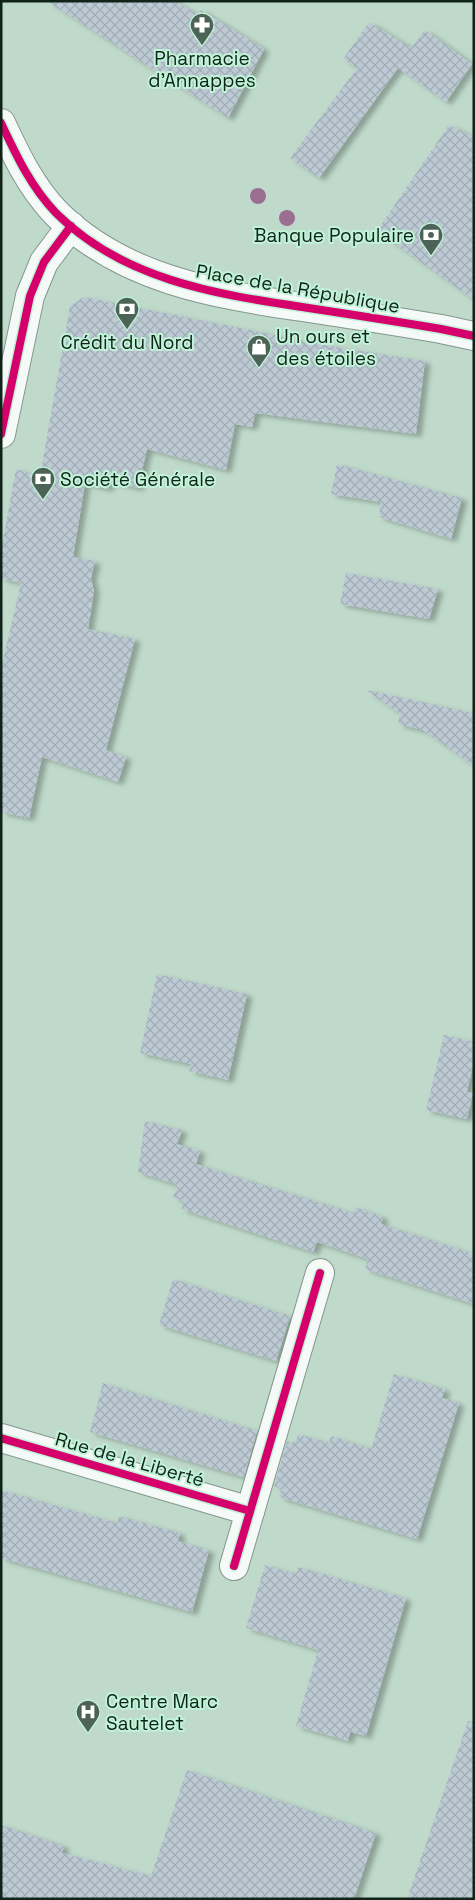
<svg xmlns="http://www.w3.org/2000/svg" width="475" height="1900" font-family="'Space Grotesk',sans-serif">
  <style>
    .building { fill: url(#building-cross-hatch); filter: url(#shadow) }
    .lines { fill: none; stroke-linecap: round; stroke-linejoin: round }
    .minor-casing { stroke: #82978c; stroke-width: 30 }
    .tertiary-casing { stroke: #82978c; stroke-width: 30 }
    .minor { stroke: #f5f9f7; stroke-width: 28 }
    .tertiary { stroke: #f5f9f7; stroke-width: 28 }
    .cycleway-casing { stroke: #c0f3d7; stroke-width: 11 }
    .cycleway { stroke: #d6006c; stroke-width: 8 }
    .tree { fill: #9b6f92 }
    .labels { text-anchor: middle; stroke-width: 4; stroke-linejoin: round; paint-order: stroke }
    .poi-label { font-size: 19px; fill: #0f2319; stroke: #c0f3d7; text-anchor: start }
    .street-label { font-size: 19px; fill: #0f2319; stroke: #c0f3d7 }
  </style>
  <defs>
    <pattern id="building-cross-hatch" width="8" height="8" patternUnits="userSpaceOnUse" patternTransform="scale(1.25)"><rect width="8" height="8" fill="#bdcad4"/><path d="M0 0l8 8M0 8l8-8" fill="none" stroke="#a1adb5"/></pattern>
    <filter id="shadow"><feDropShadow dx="5.5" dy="3" stdDeviation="2.5" flood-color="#0004"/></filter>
  </defs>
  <rect width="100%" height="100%" fill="#bfdacb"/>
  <g class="building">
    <polygon points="47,1 174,1 198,15 201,10 264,49 228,118"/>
    <polygon points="369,22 411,48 425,30 472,64 446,102 398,68 319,178 290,158 357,68 343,59"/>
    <polygon points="449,125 474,137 474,300 377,231"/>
    <polygon points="84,297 330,346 425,361 416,434 255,413 252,427 235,424 226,470 147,449 138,488 109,481 108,489 85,483 73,557 95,561 91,578 94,591 88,629 135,639 106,750 126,757 118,782 42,757 29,818 1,812 1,669 21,583 1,578 1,551 16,469 40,476 70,306"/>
    <polygon points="337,464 462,498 451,539 379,517 381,502 331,494"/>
    <polygon points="346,573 438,589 429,619 340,604"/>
    <polygon points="366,690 474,713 474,766 423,730 398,724 400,714"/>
    <polygon points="157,974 247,994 228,1080 189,1071 191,1064 140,1053"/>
    <polygon points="444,1035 474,1042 474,1061 467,1092 473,1093 467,1119 426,1110"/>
    <polygon points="145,1121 182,1130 177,1144 200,1151 196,1164 353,1213 355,1207 383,1217 381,1224 474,1254 474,1304 365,1269 368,1259 317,1242 313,1252 181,1209 184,1201 173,1197 178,1185 138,1172"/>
    <polygon points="173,1279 290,1316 276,1361 159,1325"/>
    <polygon points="394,1374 445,1389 442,1398 459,1403 417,1539 279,1497 281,1489 274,1486 287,1441 295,1443 298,1434 329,1443 331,1436 371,1449"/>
    <polygon points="103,1383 257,1431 244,1477 90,1432"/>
    <polygon points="1,1490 117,1523 119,1516 180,1533 178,1541 209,1550 192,1612 1,1558"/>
    <polygon points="265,1565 296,1574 298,1567 406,1598 366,1736 350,1732 348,1741 296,1726 318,1650 246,1628"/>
    <polygon points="468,1721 474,1722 474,1899 407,1899"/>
    <polygon points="187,1770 376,1833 354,1899 1,1899 1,1825 64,1846 62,1853 151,1876"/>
  </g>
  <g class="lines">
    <defs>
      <g id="minor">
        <polyline points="1,434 30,296 44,262 71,226"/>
        <polyline points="1,1438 250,1511"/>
        <polyline points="234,1566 320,1273"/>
      </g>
      <path id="tertiary" d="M1 123C16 155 31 187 56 213 122 279 214 294 302 307 348 314 394 321 441 329L474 336"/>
    </defs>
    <use href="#minor" class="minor-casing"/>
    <use href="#tertiary" class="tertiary-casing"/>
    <use href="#minor" class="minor"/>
    <use href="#tertiary" class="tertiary"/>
    <defs>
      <g id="cycleway">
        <path d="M1 123C16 155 31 187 56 213 122 279 214 294 302 307 348 314 394 321 441 329L474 336"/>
        <polyline points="1,434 30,296 44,262 71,226"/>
        <polyline points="1,1438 250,1511"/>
        <polyline points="234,1566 320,1273"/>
      </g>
    </defs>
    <use href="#cycleway" class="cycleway-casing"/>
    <use href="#cycleway" class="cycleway"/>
  </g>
  <g class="tree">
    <circle cx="258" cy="196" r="8"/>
    <circle cx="287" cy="218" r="8"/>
  </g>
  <defs>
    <symbol id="pharmacy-pin" viewBox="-11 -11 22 30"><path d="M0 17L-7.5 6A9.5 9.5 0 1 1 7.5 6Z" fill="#4d6357" stroke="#c0f3d7"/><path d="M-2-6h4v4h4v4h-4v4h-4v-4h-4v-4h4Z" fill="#fff"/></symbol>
    <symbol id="bank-pin" viewBox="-11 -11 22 30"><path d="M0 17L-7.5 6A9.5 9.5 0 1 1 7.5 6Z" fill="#4d6357" stroke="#c0f3d7"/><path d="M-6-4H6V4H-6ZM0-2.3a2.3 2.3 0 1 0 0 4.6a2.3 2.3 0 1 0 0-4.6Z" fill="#fff"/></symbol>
    <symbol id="shop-pin" viewBox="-11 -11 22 30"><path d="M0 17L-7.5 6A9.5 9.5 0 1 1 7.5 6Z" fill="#4d6357" stroke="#c0f3d7"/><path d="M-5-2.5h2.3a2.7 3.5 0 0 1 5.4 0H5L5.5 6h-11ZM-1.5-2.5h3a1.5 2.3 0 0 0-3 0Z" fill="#fff"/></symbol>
    <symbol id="hospital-pin" viewBox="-11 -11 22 30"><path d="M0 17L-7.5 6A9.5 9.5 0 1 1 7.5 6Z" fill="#4d6357" stroke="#c0f3d7"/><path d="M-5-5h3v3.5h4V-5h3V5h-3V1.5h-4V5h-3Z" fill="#fff"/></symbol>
  </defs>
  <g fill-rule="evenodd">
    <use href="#pharmacy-pin" x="188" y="11" width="28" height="38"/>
    <use href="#bank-pin" x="417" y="221" width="28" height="38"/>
    <use href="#bank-pin" x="113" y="295" width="28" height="38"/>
    <use href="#shop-pin" x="245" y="333" width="28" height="38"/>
    <use href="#bank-pin" x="29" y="465" width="28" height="38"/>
    <use href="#hospital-pin" x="74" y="1698" width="28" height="38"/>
  </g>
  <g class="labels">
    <g class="poi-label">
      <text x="202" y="65" text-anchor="middle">Pharmacie<tspan x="202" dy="22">d'Annappes</tspan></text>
      <text x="414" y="242" text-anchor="end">Banque Populaire</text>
      <text x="276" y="343">Un ours et<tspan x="276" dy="22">des étoiles</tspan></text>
      <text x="127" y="349" text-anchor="middle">Crédit du Nord</text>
      <text x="60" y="486">Société Générale</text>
      <text x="106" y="1708">Centre Marc<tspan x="106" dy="22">Sautelet</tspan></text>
    </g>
    <g class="street-label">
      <text transform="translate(298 288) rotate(10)" y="7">Place de la République</text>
      <text transform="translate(130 1459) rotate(16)" y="7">Rue de la Liberté</text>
    </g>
  </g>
  <rect width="475" height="1900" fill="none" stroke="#0f2319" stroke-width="5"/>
</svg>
